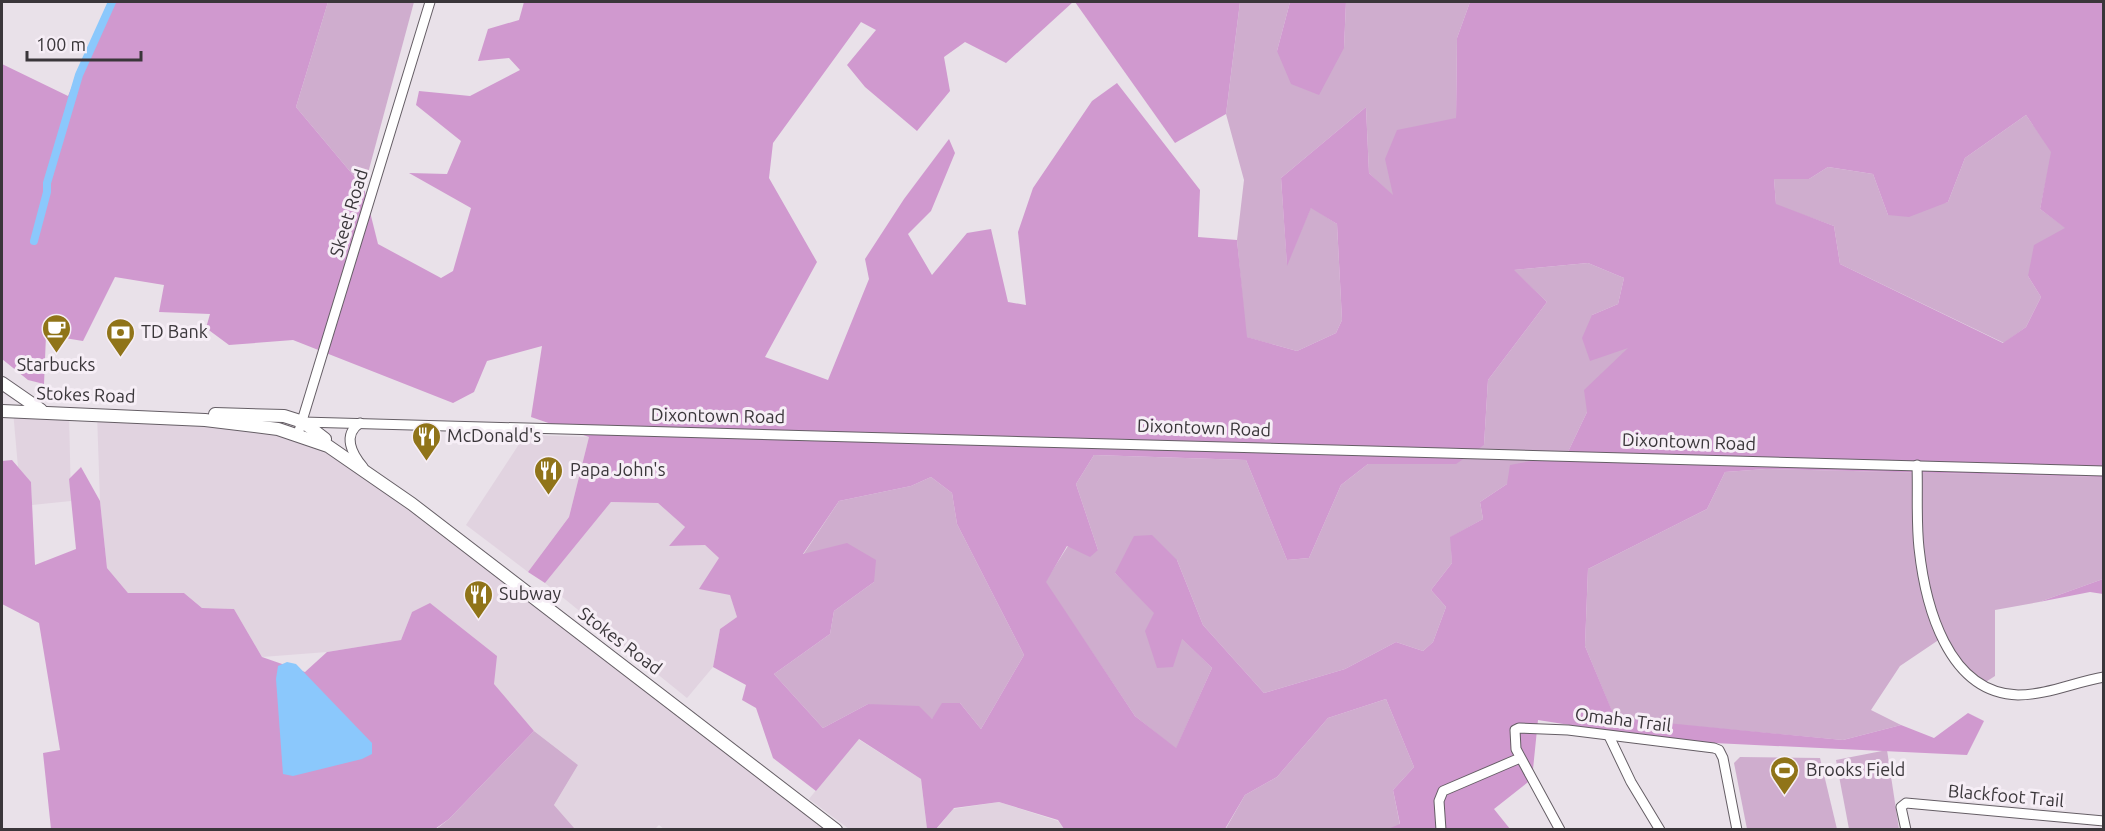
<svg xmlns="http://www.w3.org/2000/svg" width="2105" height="831" font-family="Ubuntu,sans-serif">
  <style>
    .built { fill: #e1d3e0 }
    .green { fill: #cfadce }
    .forest { fill: #d099cf; fill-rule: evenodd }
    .water { fill: #8bc8fc }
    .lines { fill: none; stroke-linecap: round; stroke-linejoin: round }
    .canal { stroke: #8bc8fc; stroke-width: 8 }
    .minor-casing { stroke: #655e65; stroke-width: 11 }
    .major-casing { stroke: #655e65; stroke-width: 14 }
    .minor { stroke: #fff; stroke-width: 9 }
    .major { stroke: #fff; stroke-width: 12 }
    .labels { text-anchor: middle; stroke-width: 6; stroke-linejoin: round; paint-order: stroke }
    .street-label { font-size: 18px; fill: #3a363a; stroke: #f6eef6 }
    .poi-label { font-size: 18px; fill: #3a363a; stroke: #f6eef6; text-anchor: start }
  </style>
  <rect width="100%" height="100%" fill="#e9e1e9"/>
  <g class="built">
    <polygon points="13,411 69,413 71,501 32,505 31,482 18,467"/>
    <polygon points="97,414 225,422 328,446 836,829 665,830 659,825 655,829 575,829 554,805 578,765 534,731 493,684 412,612 401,640 327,652 262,657 234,609 202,608 184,593 128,593 107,568 100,501"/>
    <polygon points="525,435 589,437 569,517 528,572 466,525"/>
    <polygon points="611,502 658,503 685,527 669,546 705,545 719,558 737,617 720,629 713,667 687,698 545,583"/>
    <polygon points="858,739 921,779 927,829 849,829 809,799"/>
    <polygon points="999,802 1058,821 1064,829 936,830 953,809"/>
  </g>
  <g class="green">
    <polygon points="328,2 414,2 364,188 296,107"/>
    <polygon points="1240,2 1290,2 1277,51 1344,48 1346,2 1470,2 1457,38 1456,118 1393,196 1369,173 1366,107 1281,178 1287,264 1311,207 1337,224 1342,320 1336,333 1297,351 1246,337 1237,240 1244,180 1226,114"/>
    <polygon points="2026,115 2052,152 2040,209 2066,228 2028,276 2041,297 2026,327 2004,343 1840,264 1834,226 1776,205 1774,179 1809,179 1828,167 1873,174 1888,215 1948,202 1965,158"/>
    <polygon points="1588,263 1624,278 1618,304 1592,315 1630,347 1587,412 1567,454 1507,484 1480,502 1483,519 1451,537 1452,563 1431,590 1446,607 1433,642 1423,651 1396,642 1345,669 1264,693 1203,625 1177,560 1115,573 1212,668 1176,749 1135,716 1045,582 1068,546 1098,550 1076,484 1094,455 1246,460 1287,560 1309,558 1341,485 1368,464 1484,445 1488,380 1547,302 1513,270"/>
    <polygon points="1766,469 2103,477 2103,579 2039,602 1995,610 1995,676 1981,685 1943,637 1900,666 1871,710 1901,725 1843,740 1615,719 1585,646 1588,569 1707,509 1725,472"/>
    <polygon points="931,477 952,493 957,524 1024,655 981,729 960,703 932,719 868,704 823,728 774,674 830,634 834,611 874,582 803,555 839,501 911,486"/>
    <polygon points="1386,699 1414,767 1393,790 1400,825 1388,830 1225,830 1245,795 1277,777 1328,718"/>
    <polygon points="534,731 578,765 554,805 575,829 435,830 449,819"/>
    <polygon points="1887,750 1899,829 1849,829 1836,760"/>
    <polygon points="1740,757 1820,758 1837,829 1747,829 1734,763"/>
  </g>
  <g class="forest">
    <path d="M108 2H328L296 107 364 188 378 244 441 278 453 271 471 208 409 173 447 174 461 141 416 105 419 91 470 96 520 70 509 58 478 61 488 29 519 20 524 2H1073L1006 63 965 42 944 57 950 91 917 131 865 87 847 65 876 30 861 22 773 143 769 178 817 262 765 357 828 380 869 279 865 259 904 199 949 139 955 153 931 211 908 234 932 275 967 233 991 229 1008 302 1026 305 1018 232 1033 188 1092 101 1117 83 1200 190 1198 237 1237 240 1247 337 1297 351 1336 333 1342 320 1337 224 1311 208 1287 266 1281 178 1366 107 1369 173 1393 195 1385 159 1397 130 1456 118 1457 38 1470 2H2103V477L1766 469 1725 472 1707 509 1588 569 1585 646 1615 718 1843 740 1901 725 1934 738 1968 713 1984 721 1967 755 1714 743 1608 731 1538 720 1532 779 1494 809 1510 829H1388L1400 824 1393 790 1414 767 1386 699 1328 718 1277 777 1245 795 1225 829H1064L1058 820 999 802 954 808 936 829H927L921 779 859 739 816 791 773 758 756 708 742 700 746 685 713 667 720 629 737 617 730 595 699 589 719 558 705 545 669 546 685 527 658 503 611 502 545 583 528 572 569 517 589 437 531 417 542 346 487 361 474 392 453 403 293 340 229 345 206 328 210 314 159 312 164 285 115 277 83 341 46 335 44 384 28 380 2 359V64L68 96ZM2026 115 2051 152 2040 209 2065 228 2034 245 2028 276 2041 297 2026 327 2003 343 1840 264 1834 226 1776 204 1774 179H1809L1828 167 1873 174 1888 215 1909 217 1948 202 1965 158ZM1588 263 1624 278 1618 304 1592 315 1582 338 1590 361 1628 348 1584 390 1587 412 1567 454 1510 465 1507 484 1480 502 1483 519 1450 537 1452 563 1431 590 1446 607 1433 642 1423 651 1396 642 1345 669 1264 693 1203 625 1177 560 1152 535 1134 536 1115 573 1154 613 1145 631 1157 668 1173 667 1182 639 1212 668 1176 748 1135 716 1046 582 1067 546 1090 557 1098 550 1076 484 1094 455 1246 460 1287 560 1309 558 1341 485 1368 464H1456L1484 445 1488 380 1547 302 1514 270ZM931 477 952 493 957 524 1024 655 981 729 960 703H942L932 719 919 706 868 704 823 728 774 674 830 634 834 611 874 582 876 560 847 543 803 554 839 501 911 486Z"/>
    <polygon points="1075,2 1240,2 1226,114 1175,143"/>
    <polygon points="1290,2 1346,2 1344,48 1319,95 1291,84 1277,51"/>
    <polygon points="12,460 31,482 35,565 76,549 69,479 81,467 100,501 107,568 128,593 184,593 202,608 234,609 262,657 305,672 327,652 401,640 412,612 430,603 497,656 494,684 534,731 449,819 435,829 51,829 43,753 60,750 39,623 2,604 2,461"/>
    <polygon points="2103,579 2103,594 2090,592 2039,602"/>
  </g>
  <polygon class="water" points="287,662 296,664 372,743 372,754 362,759 293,776 283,774 276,679 278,666"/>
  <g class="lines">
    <polyline class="canal" points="34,241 47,192 47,183 79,75 112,2"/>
    <defs>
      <g id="minor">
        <polyline points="303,422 2104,471"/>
        <path d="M360 423C342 435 352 454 363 467"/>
        <polyline points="298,434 430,2"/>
        <path d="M1917 465C1918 492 1916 520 1919 548 1925 604 1947 693 2018 695 2047 695 2075 682 2104 677"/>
        <polyline points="1609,736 1631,782 1660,830"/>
        <polyline points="1441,830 1439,801 1443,791 1520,758"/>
        <polyline points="1560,830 1516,749 1515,730 1519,728 1568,730 1714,748 1719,750 1723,758 1737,830"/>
        <polyline points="1906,830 1901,807 1906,803 2104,821"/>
      </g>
      <g id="major">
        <polyline points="2,383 41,410"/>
        <polyline points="2,411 205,420 278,429 328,446 412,504 836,830"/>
        <polyline points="215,414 284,416 303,422 325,439"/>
      </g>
    </defs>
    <use href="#minor" class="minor-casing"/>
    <use href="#major" class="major-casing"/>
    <use href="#minor" class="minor"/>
    <use href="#major" class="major"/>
  </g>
  <defs>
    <symbol id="cafe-pin" viewBox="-11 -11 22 30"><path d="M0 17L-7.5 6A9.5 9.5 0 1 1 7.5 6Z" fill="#907419" stroke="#f6eef6"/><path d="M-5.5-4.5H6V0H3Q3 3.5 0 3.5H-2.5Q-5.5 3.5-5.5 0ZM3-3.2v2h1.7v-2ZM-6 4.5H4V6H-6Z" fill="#fff"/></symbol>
    <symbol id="bank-pin" viewBox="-11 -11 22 30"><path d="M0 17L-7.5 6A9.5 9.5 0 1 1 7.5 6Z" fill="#907419" stroke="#f6eef6"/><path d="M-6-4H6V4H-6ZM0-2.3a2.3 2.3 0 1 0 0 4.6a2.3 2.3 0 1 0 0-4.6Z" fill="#fff"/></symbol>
    <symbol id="restaurant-pin" viewBox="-11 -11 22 30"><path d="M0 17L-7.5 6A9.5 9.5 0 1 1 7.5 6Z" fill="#907419" stroke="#f6eef6"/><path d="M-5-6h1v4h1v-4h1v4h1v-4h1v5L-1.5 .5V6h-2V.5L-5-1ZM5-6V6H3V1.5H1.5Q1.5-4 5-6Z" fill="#fff"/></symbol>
    <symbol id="stadium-pin" viewBox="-11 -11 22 30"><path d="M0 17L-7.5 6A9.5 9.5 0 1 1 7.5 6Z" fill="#907419" stroke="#f6eef6"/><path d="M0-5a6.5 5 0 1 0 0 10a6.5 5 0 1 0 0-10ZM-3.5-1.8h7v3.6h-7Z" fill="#fff"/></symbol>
  </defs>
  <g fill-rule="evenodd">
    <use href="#cafe-pin" x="40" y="312" width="33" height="45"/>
    <use href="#bank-pin" x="104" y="316" width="33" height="45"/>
    <use href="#restaurant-pin" x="410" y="420" width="33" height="45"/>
    <use href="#restaurant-pin" x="532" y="454" width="33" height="45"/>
    <use href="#restaurant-pin" x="462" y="578" width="33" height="45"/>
    <use href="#stadium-pin" x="1768" y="754" width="33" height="45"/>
  </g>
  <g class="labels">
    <g class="street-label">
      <text transform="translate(349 213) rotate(-73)" y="6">Skeet Road</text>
      <text transform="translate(86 395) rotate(2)" y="6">Stokes Road</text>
      <text transform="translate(718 416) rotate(1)" y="6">Dixontown Road</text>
      <text transform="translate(1204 428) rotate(2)" y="6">Dixontown Road</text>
      <text transform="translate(1689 442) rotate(2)" y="6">Dixontown Road</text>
      <text transform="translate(620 641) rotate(37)" y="6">Stokes Road</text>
      <text transform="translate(1623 720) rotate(7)" y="6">Omaha Trail</text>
      <text transform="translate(2006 796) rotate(5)" y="6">Blackfoot Trail</text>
    </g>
    <g class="poi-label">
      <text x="141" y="338">TD Bank</text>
      <text x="56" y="371" text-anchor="middle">Starbucks</text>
      <text x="447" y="442">McDonald's</text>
      <text x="570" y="476">Papa John's</text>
      <text x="499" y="600">Subway</text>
      <text x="1806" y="776">Brooks Field</text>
    </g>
  </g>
  <rect width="2105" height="831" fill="none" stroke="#3a363a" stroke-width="6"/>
  <path d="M27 51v9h114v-9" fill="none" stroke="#3a363a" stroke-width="3"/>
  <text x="36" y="51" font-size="18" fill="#3a363a" stroke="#f6eef6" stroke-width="4.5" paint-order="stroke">100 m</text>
</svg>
